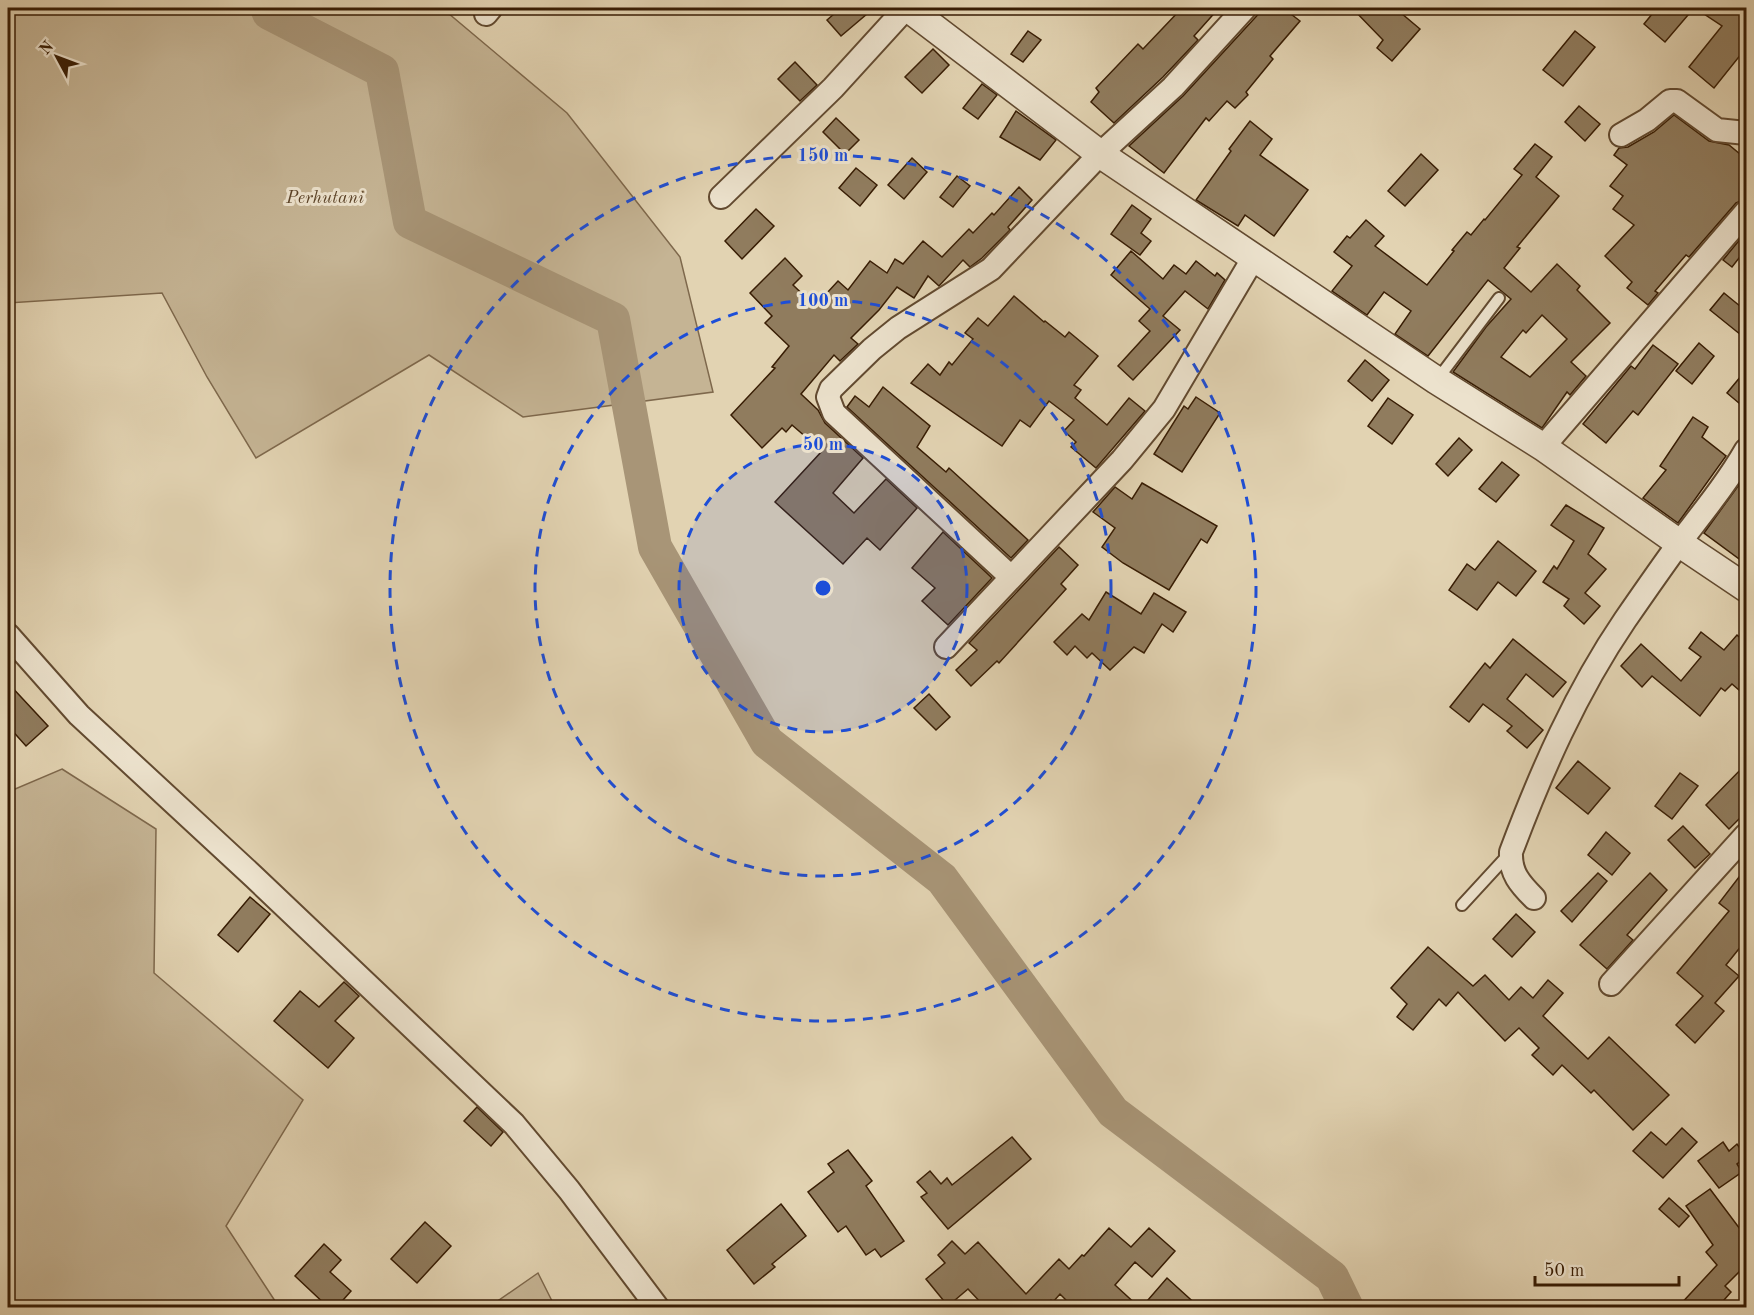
<svg xmlns="http://www.w3.org/2000/svg" width="1754" height="1315" font-family="'Old Standard TT',serif">
  <style>
    .green { fill: #c5b494; stroke: #7e684c; stroke-width: 1.5 }
    .lines { fill: none; stroke-linecap: round; stroke-linejoin: round }
    .river { stroke: #a89577; stroke-width: 34 }
    .building { fill: #907c5e; stroke: #381d04; stroke-width: 1.5; fill-rule: evenodd }
    .service-casing { stroke: #624a30; stroke-width: 14 }
    .minor-casing { stroke: #624a30; stroke-width: 26 }
    .tertiary-casing { stroke: #624a30; stroke-width: 30 }
    .service { stroke: #ece2cd; stroke-width: 10 }
    .minor { stroke: #ece2cd; stroke-width: 22 }
    .tertiary { stroke: #ece2cd; stroke-width: 27 }
    .ring { fill: none; stroke: #1d4ed8; stroke-width: 3; stroke-dasharray: 10 8 }
    .labels { text-anchor: middle; stroke-width: 6; stroke-linejoin: round; paint-order: stroke }
    .park-label { font-size: 18px; font-style: italic; fill: #5b4328; stroke: #ece2cd }
    .centre { fill: #1d4ed8; stroke: #ece2cd; stroke-width: 3 }
    .ring-label { font-size: 18px; text-anchor: middle; font-weight: bold; fill: #1d4ed8; stroke: #ece2cd; stroke-width: 6; stroke-linejoin: round; paint-order: stroke }
  </style>
  <rect width="100%" height="100%" fill="#e2d3b2"/>
  <filter id="stains"><feTurbulence type="fractalNoise" baseFrequency=".00333" numOctaves="4"/><feColorMatrix values="0 0 0 0 .2 0 0 0 0 .09 0 0 0 0 .02 0 0 0 .5 -.17"/></filter>
  <radialGradient id="worn" r=".72"><stop offset=".6" stop-color="#630" stop-opacity="0"/><stop offset="1" stop-color="#630" stop-opacity=".3"/></radialGradient>
  <g class="green">
    <polygon points="8,8 442,8 567,113 680,257 713,392 523,417 429,355 256,458 207,377 162,293 8,303"/>
    <polygon points="62,769 156,829 154,973 303,1100 226,1226 279,1307 8,1307 8,792"/>
    <polygon points="538,1273 555,1307 489,1307"/>
  </g>
  <g class="lines">
    <polyline class="river" points="267,8 269,13 382,71 410,222 613,319 655,547 767,742 942,879 1113,1112 1332,1277 1347,1308"/>
  </g>
  <g class="building">
    <polygon points="841,8 874,8 841,36 827,20"/>
    <polygon points="1182,8 1219,8 1194,36 1198,40 1163,77 1114,123 1091,102 1099,92 1096,88 1138,44 1143,49"/>
    <polygon points="1264,8 1283,8 1300,21 1270,56 1273,59 1246,92 1248,95 1235,108 1227,101 1209,121 1206,118 1164,173 1129,146 1183,96"/>
    <polygon points="1352,8 1395,8 1420,29 1392,61 1377,48 1383,40"/>
    <polygon points="1657,8 1694,8 1665,42 1644,24"/>
    <polygon points="1695,8 1746,8 1746,48 1714,88 1689,67 1722,26"/>
    <polygon points="1028,31 1041,40 1023,62 1011,54"/>
    <polygon points="1575,31 1595,47 1563,86 1543,70"/>
    <polygon points="933,49 949,65 922,93 905,77"/>
    <polygon points="795,62 817,85 800,101 778,79"/>
    <polygon points="982,84 997,95 978,119 963,108"/>
    <polygon points="1579,106 1600,124 1585,141 1565,122"/>
    <polygon points="1016,111 1056,140 1040,160 1000,137"/>
    <polygon points="1674,115 1709,141 1729,145 1746,159 1746,199 1736,203 1689,257 1686,255 1655,291 1658,293 1648,305 1627,288 1632,282 1605,256 1634,225 1613,209 1623,196 1610,186 1627,165 1614,155 1619,148 1628,147 1654,132"/>
    <polygon points="836,118 859,140 845,154 823,132"/>
    <polygon points="1250,121 1272,139 1260,155 1308,190 1274,236 1245,215 1238,226 1196,200 1231,151 1229,149"/>
    <path d="M1535 144 1552 157 1536 177 1559 196 1517 247 1520 248 1504 268 1531 292 1557 264 1580 286 1577 290 1610 323 1571 362 1586 376 1570 395 1567 392 1542 428 1453 372 1486 327 1511 299 1488 280 1428 356 1395 334 1411 311 1384 292 1367 315 1332 291 1352 266 1334 252 1347 236 1350 238 1366 220 1384 236 1375 246 1427 285 1454 251 1452 250 1467 232 1471 235 1484 219 1485 220 1522 175 1514 169ZM1542 315 1567 339 1530 377 1501 357 1523 330 1526 333Z"/>
    <polygon points="1421,154 1438,170 1405,206 1388,191"/>
    <polygon points="912,158 927,172 904,199 888,185"/>
    <polygon points="856,168 877,185 860,206 839,188"/>
    <polygon points="957,176 970,186 953,207 940,197"/>
    <polygon points="1019,187 1032,200 1008,227 1010,230 982,258 970,267 963,260 939,286 928,276 914,298 897,287 879,310 851,338 858,344 840,361 834,355 801,394 818,410 825,423 863,458 833,493 854,513 886,479 917,508 880,550 867,538 843,564 775,502 822,451 792,425 786,432 782,428 762,448 731,415 775,368 772,367 789,346 765,323 772,316 750,293 785,258 802,276 793,285 815,306 838,281 848,290 870,261 887,273 895,259 903,264 923,241 942,257 969,229 973,233 992,213 994,215"/>
    <polygon points="1132,205 1151,219 1141,233 1151,241 1140,255 1111,234"/>
    <polygon points="756,209 774,226 742,259 725,241"/>
    <polygon points="1746,232 1746,249 1732,267 1723,260"/>
    <polygon points="1131,251 1163,279 1174,265 1186,274 1196,261 1215,276 1217,273 1225,280 1208,309 1185,291 1163,316 1180,330 1133,380 1118,366 1150,331 1139,321 1150,309 1111,275"/>
    <polygon points="1724,293 1746,311 1746,339 1710,310"/>
    <polygon points="1014,296 1044,322 1045,321 1065,337 1069,332 1098,356 1074,385 1081,390 1075,398 1107,425 1129,398 1145,411 1096,468 1071,447 1076,442 1064,431 1074,420 1049,401 1030,427 1020,420 1002,446 911,383 928,364 940,375 949,362 952,365 973,339 965,333 978,318 988,326"/>
    <polygon points="1699,343 1714,356 1692,384 1676,371"/>
    <polygon points="1653,345 1678,364 1638,415 1633,411 1606,443 1583,424 1631,366 1635,369"/>
    <polygon points="1365,360 1389,380 1372,401 1348,381"/>
    <polygon points="1746,370 1746,409 1727,393"/>
    <polygon points="883,387 930,426 917,447 946,472 949,468 1028,540 1011,558 847,407 855,396 869,407"/>
    <polygon points="1196,397 1220,413 1182,472 1154,454 1184,406 1188,409"/>
    <polygon points="1388,398 1413,415 1392,444 1368,426"/>
    <polygon points="1693,417 1708,427 1702,437 1726,456 1678,523 1643,498 1666,470 1660,466"/>
    <polygon points="1459,438 1472,450 1448,476 1436,464"/>
    <polygon points="1502,462 1519,475 1496,502 1479,489"/>
    <polygon points="1746,475 1746,564 1704,533"/>
    <polygon points="1142,483 1217,526 1207,543 1201,539 1169,590 1123,563 1102,547 1115,528 1093,512 1115,487 1132,499"/>
    <polygon points="1566,505 1604,528 1588,554 1606,569 1585,593 1600,606 1584,624 1564,606 1569,599 1543,582 1554,566 1557,569 1574,541 1551,525"/>
    <polygon points="943,532 992,578 948,625 922,601 935,588 912,568"/>
    <polygon points="1498,541 1536,571 1516,596 1498,582 1477,610 1449,590 1467,564 1475,570"/>
    <polygon points="1059,547 1078,565 1061,584 1066,589 999,663 997,661 971,686 956,670 977,650 969,643"/>
    <polygon points="1106,592 1141,614 1154,593 1186,612 1173,632 1162,624 1144,653 1134,647 1110,670 1092,653 1087,658 1075,646 1067,655 1054,642 1082,614 1089,620"/>
    <polygon points="1701,632 1724,650 1737,635 1746,643 1746,696 1732,684 1725,691 1721,688 1700,716 1652,676 1642,687 1621,666 1641,644 1681,681 1701,657 1689,648"/>
    <polygon points="1513,639 1566,682 1553,697 1526,674 1507,699 1543,730 1527,748 1507,731 1512,726 1483,704 1469,722 1450,707 1485,663 1490,668"/>
    <polygon points="8,683 48,726 26,746 8,726"/>
    <polygon points="929,694 950,717 936,730 914,708"/>
    <polygon points="1578,761 1610,788 1588,814 1556,788"/>
    <polygon points="1746,764 1746,812 1729,829 1706,805"/>
    <polygon points="1680,773 1698,786 1672,819 1655,806"/>
    <polygon points="1683,826 1710,854 1695,868 1668,840"/>
    <polygon points="1606,832 1630,853 1612,875 1588,855"/>
    <polygon points="1746,868 1746,940 1726,965 1739,976 1715,1003 1724,1011 1695,1043 1676,1025 1703,996 1677,973 1729,911 1719,903"/>
    <polygon points="1598,873 1607,881 1572,922 1561,911"/>
    <polygon points="1650,873 1667,890 1627,935 1633,940 1607,969 1580,945"/>
    <polygon points="250,897 270,914 238,952 218,935"/>
    <polygon points="1516,914 1535,932 1512,957 1493,939"/>
    <polygon points="1428,947 1473,986 1485,975 1509,1000 1521,987 1533,998 1548,980 1563,993 1543,1016 1588,1059 1609,1037 1669,1095 1633,1130 1594,1090 1591,1093 1562,1065 1553,1075 1532,1055 1539,1048 1519,1028 1505,1041 1458,992 1446,1006 1439,999 1413,1030 1397,1017 1407,1004 1391,988"/>
    <polygon points="344,982 359,996 335,1021 354,1038 328,1068 274,1021 300,991 319,1007"/>
    <polygon points="477,1107 503,1132 491,1146 464,1121"/>
    <polygon points="1682,1128 1697,1142 1663,1178 1633,1151 1651,1132 1666,1145"/>
    <polygon points="1012,1137 1031,1159 948,1229 921,1197 927,1193 917,1182 930,1171 941,1184 947,1178 952,1185"/>
    <polygon points="1723,1142 1729,1151 1737,1144 1746,1157 1737,1164 1742,1172 1719,1188 1698,1161"/>
    <polygon points="848,1150 872,1181 866,1186 904,1241 881,1257 875,1249 866,1255 846,1226 838,1232 808,1192 834,1172 828,1164"/>
    <polygon points="1710,1189 1746,1237 1746,1265 1725,1286 1731,1292 1717,1308 1677,1308 1717,1265 1706,1252 1713,1245 1686,1206"/>
    <polygon points="1669,1198 1689,1216 1679,1227 1659,1209"/>
    <polygon points="781,1204 806,1236 772,1264 775,1267 754,1284 727,1250"/>
    <polygon points="425,1222 451,1246 417,1283 391,1259"/>
    <polygon points="1109,1228 1131,1247 1149,1228 1175,1251 1152,1277 1135,1262 1115,1285 1140,1308 1074,1308 1060,1294 1053,1302 1051,1300 1044,1308 986,1308 968,1289 948,1306 926,1279 945,1263 938,1255 952,1241 965,1254 978,1242 1026,1294 1059,1259 1069,1269 1082,1255 1084,1256"/>
    <polygon points="324,1244 341,1260 330,1272 351,1291 336,1308 329,1308 295,1276"/>
    <polygon points="1167,1278 1200,1308 1141,1308"/>
  </g>
  <g class="lines">
    <defs>
      <g id="service">
        <polyline points="1437,380 1499,298"/>
        <polyline points="1462,905 1508,855"/>
      </g>
      <g id="minor">
        <polyline points="486,14 491,8"/>
        <polyline points="1621,135 1647,120 1670,101 1677,101 1717,130 1746,133"/>
        <polyline points="721,197 833,88 906,8"/>
        <polyline points="1543,447 1746,212"/>
        <polyline points="1011,577 834,413 828,397 831,389 872,349 898,328 991,269 1100,154 1173,87 1245,8"/>
        <polyline points="8,635 79,715 254,877 514,1124 569,1190 658,1308"/>
        <polyline points="946,647 1122,460 1164,409 1254,257"/>
        <path d="M1534 898C1520 884 1510 873 1511 852 1541 772 1576 692 1625 620 1643 594 1661 568 1680 542 1703 512 1727 483 1746 450"/>
        <polyline points="1611,984 1746,835"/>
      </g>
      <polyline id="tertiary" points="908,8 1100,154 1436,380 1543,447 1679,543 1746,588"/>
    </defs>
    <use href="#service" class="service-casing"/>
    <use href="#minor" class="minor-casing"/>
    <use href="#tertiary" class="tertiary-casing"/>
    <use href="#service" class="service"/>
    <use href="#minor" class="minor"/>
    <use href="#tertiary" class="tertiary"/>
  </g>
  <circle cx="823" cy="588" r="144" fill="#1d4ed8" fill-opacity=".12"/>
  <g class="ring">
    <circle cx="823" cy="588" r="144"/>
    <circle cx="823" cy="588" r="288"/>
    <circle cx="823" cy="588" r="433"/>
  </g>
  <g class="labels">
    <g class="park-label">
      <text x="325" y="203">Perhutani</text>
    </g>
  </g>
  <circle cx="823" cy="588" r="9" class="centre"/>
  <g class="ring-label">
    <text x="823" y="161">150 m</text>
    <text x="823" y="306">100 m</text>
    <text x="823" y="450">50 m</text>
  </g>
  <rect width="1754" height="1315" fill="none" stroke="#e2d3b2" stroke-width="30"/>
  <rect x="9" y="9" width="1736" height="1297" fill="none" stroke="#381d04" stroke-width="3"/>
  <rect x="15" y="15" width="1724" height="1285" fill="none" stroke="#381d04" stroke-width="1.5"/>
  <g transform="translate(57 57) rotate(311)" stroke="#ece2cd" stroke-width="4.5" paint-order="stroke">
  <path d="M0-4.5L10 22L0 15L-10 22Z" fill="#381d04"/>
  <text y="-9" font-size="16" font-weight="bold" text-anchor="middle" fill="#381d04">N</text>
  </g>
  <path d="M1535 1276v9h144v-9" fill="none" stroke="#381d04" stroke-width="3"/>
  <text x="1544" y="1276" font-size="18" fill="#381d04" stroke="#ece2cd" stroke-width="4.5" paint-order="stroke">50 m</text>
  <rect width="100%" height="100%" filter="url(#stains)"/>
  <rect width="100%" height="100%" fill="url(#worn)"/>
</svg>
